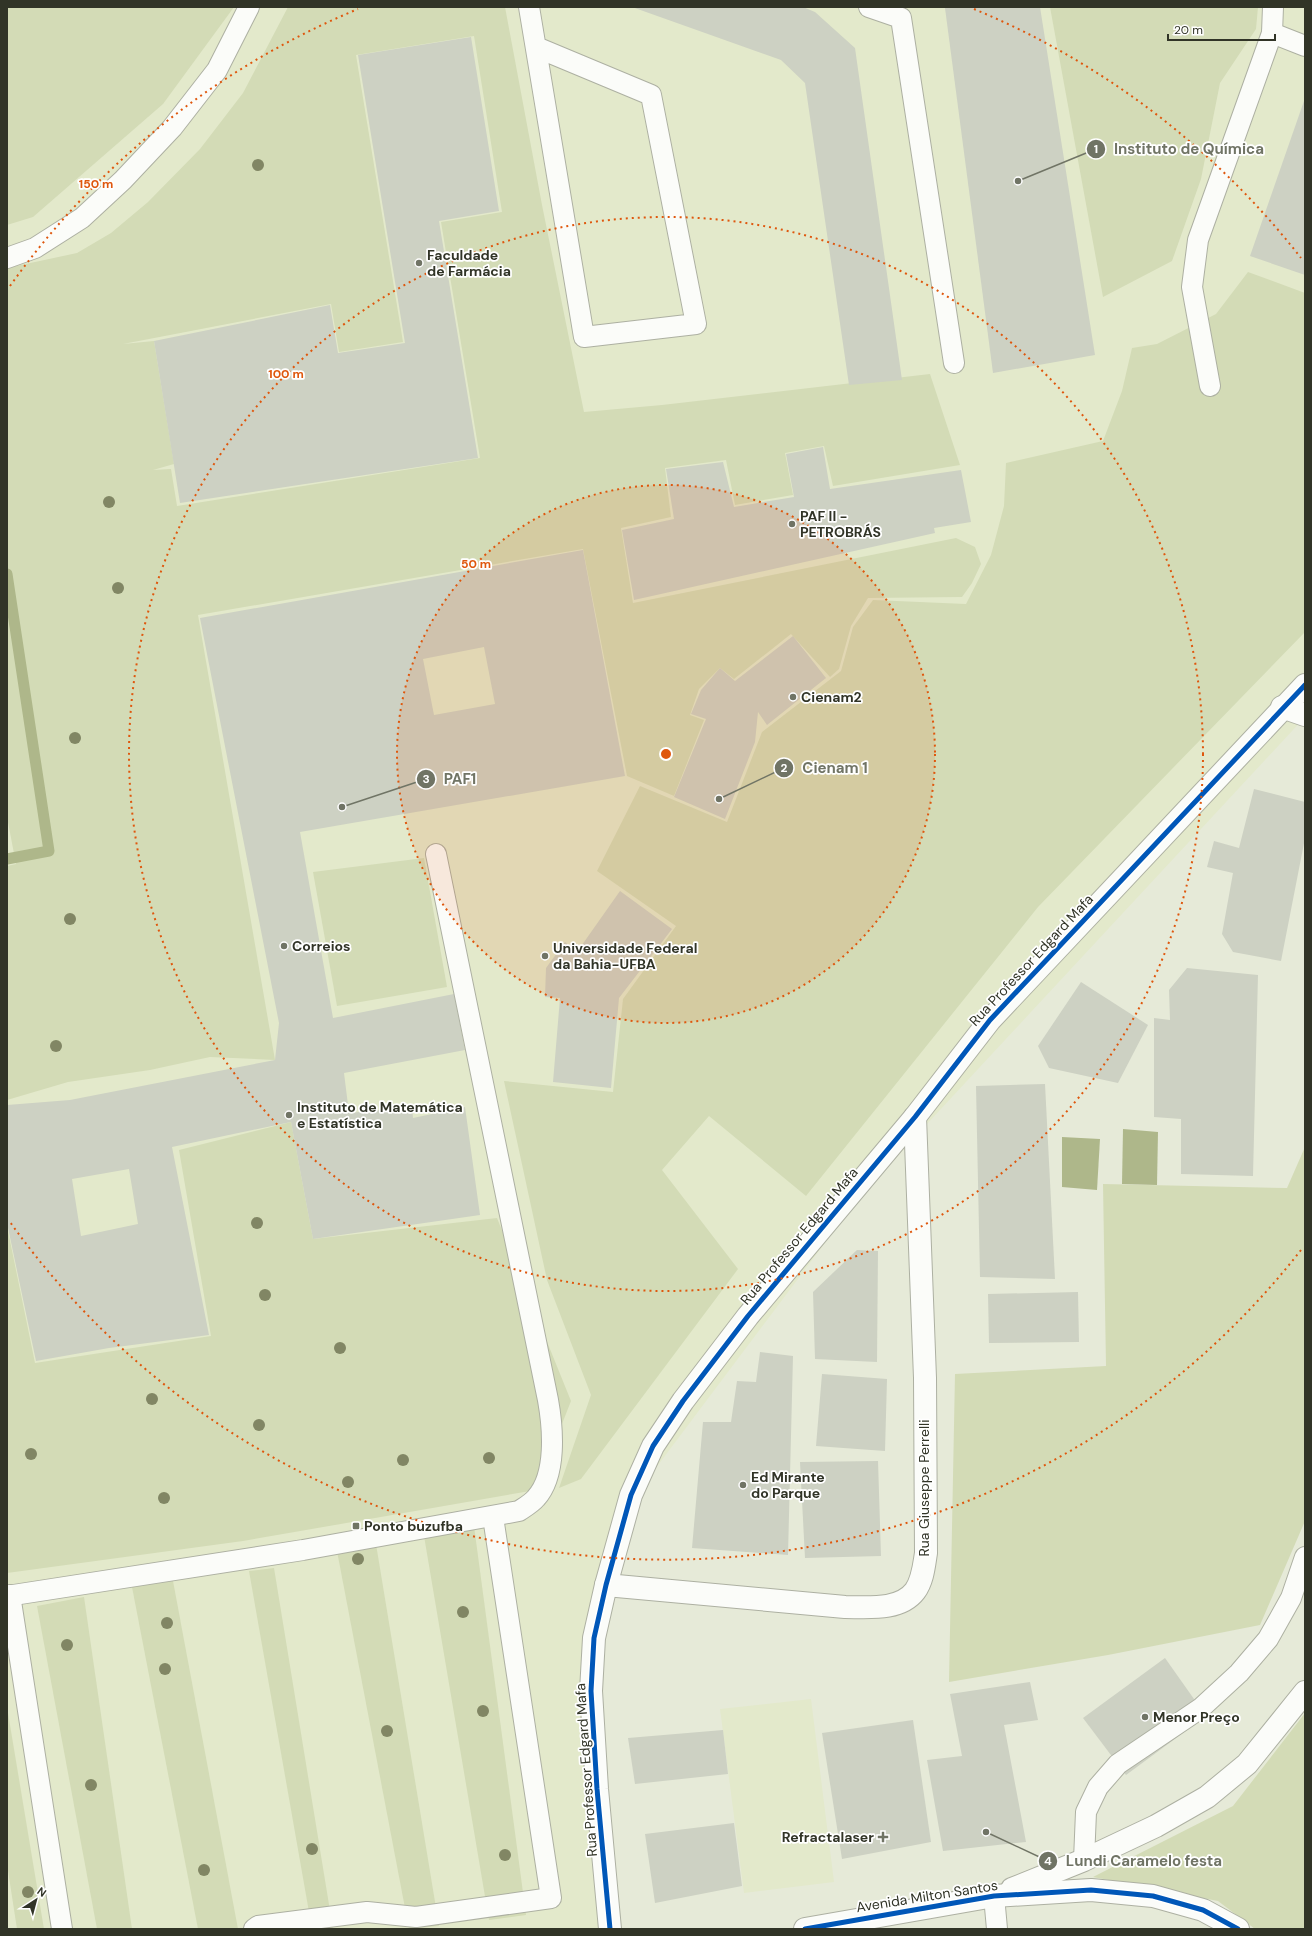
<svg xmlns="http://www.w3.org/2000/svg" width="1312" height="1936" font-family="'DM Sans',sans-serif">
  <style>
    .built { fill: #e3e9cb }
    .green { fill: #d3dbb6; fill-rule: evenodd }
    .water { fill: #aeb78a }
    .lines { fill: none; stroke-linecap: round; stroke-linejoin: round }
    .stream { stroke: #aeb78a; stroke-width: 11 }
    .building { fill: #cdd1c3; fill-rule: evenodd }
    .service-casing { stroke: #adb0a2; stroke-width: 22 }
    .minor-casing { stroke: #adb0a2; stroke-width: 24 }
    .secondary-casing { stroke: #adb0a2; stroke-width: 24 }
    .service { stroke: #fbfcf9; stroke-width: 20 }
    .minor { stroke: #fbfcf9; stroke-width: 22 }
    .secondary { stroke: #fbfcf9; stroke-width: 22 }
    .cycleway-casing { stroke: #fff; stroke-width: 8 }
    .cycleway { stroke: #0057b8; stroke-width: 5 }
    .tree { fill: #818664 }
    .ring { fill: none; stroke: #df570d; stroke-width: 2; stroke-dasharray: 2 4 }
    .poi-dot { fill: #707465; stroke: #fff; stroke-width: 1.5 }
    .labels { text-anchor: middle; stroke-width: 3.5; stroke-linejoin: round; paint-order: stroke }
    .poi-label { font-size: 14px; font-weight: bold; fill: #313427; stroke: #fff; text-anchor: start }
    .street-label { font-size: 14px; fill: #313427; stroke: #fff }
    .centre { fill: #df570d; stroke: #fff; stroke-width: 2 }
    .ring-label { font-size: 12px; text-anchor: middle; font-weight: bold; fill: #df570d; stroke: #fff; stroke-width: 3.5; stroke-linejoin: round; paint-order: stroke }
    .leader { fill: none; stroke: #707465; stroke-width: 1.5 }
    .callout-dot { fill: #707465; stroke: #fff; stroke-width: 1.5 }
    .mark-label { font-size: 12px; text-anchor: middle; font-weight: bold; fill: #fff }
    .callout-label { font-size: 15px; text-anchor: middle; font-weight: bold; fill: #707465; stroke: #fff; stroke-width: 3.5; stroke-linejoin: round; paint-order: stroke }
  </style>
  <rect width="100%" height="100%" fill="#e6ead8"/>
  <g class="built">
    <polygon points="7,7 1305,7 1305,717 861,1195 622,1513 591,1652 584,1792 607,1929 7,1929"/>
    <polygon points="811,1699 834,1882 744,1893 720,1709"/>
  </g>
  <g class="green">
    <polygon points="7,7 234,7 163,104 33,217 7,225"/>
    <path d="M288 7H505L542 205 584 412 662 405 930 374 960 465 833 486 824 446 785 453 793 495 735 505 726 460 665 468 671 517 621 528 633 603 956 538 975 547 981 564 972 583 962 597 868 598 851 626 839 669 830 677 791 634 734 679 720 668 699 689 690 715 704 720 674 796 627 776 583 549 198 615 275 1060 210 1057 150 1070 68 1082 7 1100V866L16 864 7 817V268L77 253 111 233 148 202 200 149 243 93ZM474 36 502 212 441 222 480 458 177 506 171 469 153 470 174 464 154 341 123 344 331 304 339 352 403 342 356 55Z"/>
    <polygon points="1050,7 1258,7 1256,29 1220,83 1201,179 1172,261 1103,297"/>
    <polygon points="1248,272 1305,293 1305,632 1038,907 806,1196 709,1116 662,1170 738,1269 581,1479 559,1488 591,1395 547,1280 504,1081 613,1092 623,999 676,926 597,871 640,786 727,822 762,732 841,671 853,627 873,600 966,604 991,555 1004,506 1006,463 1103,441 1122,391 1132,348 1157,344 1216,314"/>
    <polygon points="424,858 447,987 337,1006 313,872"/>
    <polygon points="291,1122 313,1239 497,1218 571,1401 536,1490 243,1541 7,1573 7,1226 35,1363 211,1336 179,1150"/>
    <polygon points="1305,1147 1305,1521 1260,1625 1108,1655 949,1682 955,1374 1106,1366 1103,1184 1287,1188"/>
    <polygon points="474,1526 526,1915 489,1920 424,1536"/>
    <polygon points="376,1544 439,1926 409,1929 337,1551"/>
    <polygon points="274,1568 333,1929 312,1929 249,1571"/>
    <polygon points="173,1581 238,1929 198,1929 132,1587"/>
    <polygon points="84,1597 132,1929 97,1929 37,1606"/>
    <polygon points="7,1707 44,1929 17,1929 7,1864"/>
    <polygon points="1305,1713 1305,1929 1255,1929 1218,1901 1093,1877 1233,1806"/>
  </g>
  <g class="water">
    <polygon points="1123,1129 1158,1132 1157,1185 1122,1184"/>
    <polygon points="1062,1137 1100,1139 1097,1190 1062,1187"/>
  </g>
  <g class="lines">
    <polyline class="stream" points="7,574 49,851 7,859"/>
  </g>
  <g class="building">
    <polygon points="632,7 803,7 815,12 855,48 902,380 849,385 805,83 781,60"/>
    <polygon points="952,7 1040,7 1095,355 993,373 945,8"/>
    <polygon points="471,37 499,211 439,221 478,458 180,503 154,341 330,305 338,353 405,343 358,55"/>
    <polygon points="1305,98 1305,275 1250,256"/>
    <polygon points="823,447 830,489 961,470 971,522 934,528 935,533 634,600 622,530 674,519 666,469 723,462 734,507 794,497 786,454"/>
    <path d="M583 550 625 776 300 832 333 1018 454 994 465 1050 344 1073 349 1113 412 1107 413 1118 465 1107 480 1215 313 1239 291 1122 172 1147 209 1335 109 1348 36 1361 7 1223V1105L70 1100 275 1060 279 1023 200 618ZM484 647 495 704 434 715 423 659ZM129 1169 138 1224 81 1236 72 1179Z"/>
    <polygon points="793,636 826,678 767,725 758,712 755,742 725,819 674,797 706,719 691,714 701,690 720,668 735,681"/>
    <polygon points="1254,789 1305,802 1305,838 1281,961 1233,952 1222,934 1233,873 1207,867 1214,841 1239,848"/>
    <polygon points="620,891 672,929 619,998 611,1088 553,1082 560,998 545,997 546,968 565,942 577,952"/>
    <polygon points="1187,968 1258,975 1253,1176 1181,1174 1181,1119 1154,1117 1154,1018 1170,1020 1169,990"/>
    <polygon points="1081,982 1148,1025 1118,1083 1049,1068 1038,1046"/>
    <polygon points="1045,1084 1055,1279 980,1277 976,1086"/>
    <polygon points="857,1250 878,1251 877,1362 815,1359 813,1292"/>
    <polygon points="1078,1292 1079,1342 989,1343 988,1294"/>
    <polygon points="760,1352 793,1356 788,1555 692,1548 703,1422 731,1422 737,1381 756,1382"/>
    <polygon points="822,1374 887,1379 885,1451 816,1446"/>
    <polygon points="878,1461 881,1556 805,1558 800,1462"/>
    <polygon points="1165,1658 1206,1716 1126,1775 1083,1718"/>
    <polygon points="1030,1682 1038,1720 1004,1725 1026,1842 943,1851 927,1760 962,1756 950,1694"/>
    <polygon points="913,1720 931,1842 842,1859 822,1733"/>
    <polygon points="723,1730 728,1774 635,1784 628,1738"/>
    <polygon points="734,1823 742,1886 655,1903 645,1834"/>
  </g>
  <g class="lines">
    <defs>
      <g id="service">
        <polyline points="529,7 584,337 696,324 651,95 536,47"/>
        <polyline points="869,7 901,18 954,363"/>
        <polyline points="1272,33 1305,46"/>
        <polyline points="7,258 35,248 82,218 123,180 172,128 217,70 249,7"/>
        <polyline points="1210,386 1192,287 1198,240 1272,33 1273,7"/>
        <polyline points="10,1595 62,1929"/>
        <path d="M7 1596 303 1550 519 1511C525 1507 532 1503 536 1498 557 1475 553 1428 548 1400L436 854"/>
        <polyline points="1084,1860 1086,1812 1098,1787 1118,1764 1201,1708 1239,1673 1268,1639 1291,1598 1305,1557"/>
        <polyline points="994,1896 997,1929"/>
        <polyline points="254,1929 258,1926 367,1912 416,1917 551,1898 493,1517"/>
      </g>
      <g id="minor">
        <polyline points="1282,707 1305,715"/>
        <path d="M606 1585 845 1607C867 1607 900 1611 915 1591 923 1580 924 1565 926 1553L925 1378 915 1117"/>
        <polyline points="610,1929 597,1789 591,1691 594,1638 606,1585 631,1495 653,1446 683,1401 748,1316 915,1117 990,1020 1305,685"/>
      </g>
      <g id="secondary">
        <polyline points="1012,1889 1084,1860 1156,1826 1207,1797 1247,1764 1305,1692"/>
        <polyline points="805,1929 994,1896 1091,1890 1153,1896 1203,1910 1238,1929"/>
      </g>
    </defs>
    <use href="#service" class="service-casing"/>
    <use href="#minor" class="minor-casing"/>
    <use href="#secondary" class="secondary-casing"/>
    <use href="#service" class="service"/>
    <use href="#minor" class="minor"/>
    <use href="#secondary" class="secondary"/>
    <defs>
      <g id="cycleway">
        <polyline points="610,1929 597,1789 591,1691 594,1638 606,1585 631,1495 653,1446 683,1401 748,1316 915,1117 990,1020 1305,685"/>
        <polyline points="805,1929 994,1896 1091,1890 1153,1896 1203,1910 1238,1929"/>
      </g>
    </defs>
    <use href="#cycleway" class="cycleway-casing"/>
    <use href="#cycleway" class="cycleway"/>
  </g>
  <g class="tree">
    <circle cx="258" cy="165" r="6"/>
    <circle cx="109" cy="502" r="6"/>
    <circle cx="118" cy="588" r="6"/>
    <circle cx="75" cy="738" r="6"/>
    <circle cx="70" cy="919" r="6"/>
    <circle cx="56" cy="1046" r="6"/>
    <circle cx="257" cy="1223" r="6"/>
    <circle cx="265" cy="1295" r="6"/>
    <circle cx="340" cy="1348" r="6"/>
    <circle cx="152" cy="1399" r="6"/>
    <circle cx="259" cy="1425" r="6"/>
    <circle cx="31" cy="1454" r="6"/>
    <circle cx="489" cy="1458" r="6"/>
    <circle cx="403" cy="1460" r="6"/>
    <circle cx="348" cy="1482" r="6"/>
    <circle cx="164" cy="1498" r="6"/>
    <circle cx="358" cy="1559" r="6"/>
    <circle cx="463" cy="1612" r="6"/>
    <circle cx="167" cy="1623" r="6"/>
    <circle cx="67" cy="1645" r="6"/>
    <circle cx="165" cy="1669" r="6"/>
    <circle cx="483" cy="1711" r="6"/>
    <circle cx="387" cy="1731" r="6"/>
    <circle cx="91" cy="1785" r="6"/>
    <circle cx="312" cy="1849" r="6"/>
    <circle cx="505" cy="1855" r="6"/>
    <circle cx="204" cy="1870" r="6"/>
    <circle cx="28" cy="1892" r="6"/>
  </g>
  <circle cx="666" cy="754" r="269" fill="#df570d" fill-opacity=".12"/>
  <g class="ring">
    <circle cx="666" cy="754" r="269"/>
    <circle cx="666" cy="754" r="537"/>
    <path d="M1301 1250A806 806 0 0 1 10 1222M10 286A806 806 0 0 1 358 9M974 9A806 806 0 0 1 1301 258"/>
  </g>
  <g class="poi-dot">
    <circle cx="419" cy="263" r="4"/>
    <circle cx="792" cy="524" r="4"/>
    <circle cx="793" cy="697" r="4"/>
    <circle cx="284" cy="946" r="4"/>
    <circle cx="545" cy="956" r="4"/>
    <circle cx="289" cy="1115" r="4"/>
    <circle cx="743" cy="1485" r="4"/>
    <rect x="352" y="1522" width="8" height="8" rx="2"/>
    <circle cx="1145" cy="1717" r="4"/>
    <path d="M881 1831h4v4h4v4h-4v4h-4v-4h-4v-4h4z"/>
  </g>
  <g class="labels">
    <g class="poi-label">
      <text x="427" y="260">Faculdade<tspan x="427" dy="16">de Farmácia</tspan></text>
      <text x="800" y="521">PAF II -<tspan x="800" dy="16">PETROBRÁS</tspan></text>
      <text x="801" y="702">Cienam2</text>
      <text x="292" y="951">Correios</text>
      <text x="553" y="953">Universidade Federal<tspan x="553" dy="16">da Bahia-UFBA</tspan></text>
      <text x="297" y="1112">Instituto de Matemática<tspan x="297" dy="16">e Estatística</tspan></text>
      <text x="751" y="1482">Ed Mirante<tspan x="751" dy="16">do Parque</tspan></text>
      <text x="364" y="1531">Ponto buzufba</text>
      <text x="1153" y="1722">Menor Preço</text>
      <text x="874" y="1842" text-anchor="end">Refractalaser</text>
    </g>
    <g class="street-label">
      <text transform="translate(1031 960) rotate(-47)" y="5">Rua Professor Edgard Mafa</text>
      <text transform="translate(799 1236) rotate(-50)" y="5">Rua Professor Edgard Mafa</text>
      <text transform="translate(924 1488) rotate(-90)" y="5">Rua Giuseppe Perrelli</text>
      <text transform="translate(586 1770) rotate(-94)" y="5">Rua Professor Edgard Mafa</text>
      <text transform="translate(927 1896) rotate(-9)" y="5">Avenida Milton Santos</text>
    </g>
  </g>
  <circle cx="666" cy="754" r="6" class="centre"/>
  <g class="ring-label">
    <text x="96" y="188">150 m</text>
    <text x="286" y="378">100 m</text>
    <text x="476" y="568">50 m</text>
  </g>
  <path class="leader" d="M1018 181L1096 149M719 799L784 768M342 807L426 779M986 1832L1048 1861"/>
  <g class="callout-dot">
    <circle cx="1018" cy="181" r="4"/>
    <circle cx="719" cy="799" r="4"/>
    <circle cx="342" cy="807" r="4"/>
    <circle cx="986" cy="1832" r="4"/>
    <circle cx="1096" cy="149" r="10"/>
    <circle cx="784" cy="768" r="10"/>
    <circle cx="426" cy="779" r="10"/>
    <circle cx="1048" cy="1861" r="10"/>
  </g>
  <g class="mark-label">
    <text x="1096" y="153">1</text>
    <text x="784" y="772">2</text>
    <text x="426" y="783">3</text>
    <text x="1048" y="1865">4</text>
  </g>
  <g class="callout-label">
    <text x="1189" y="154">Instituto de Química</text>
    <text x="835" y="773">Cienam 1</text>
    <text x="460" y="784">PAF1</text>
    <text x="1144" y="1866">Lundi Caramelo festa</text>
  </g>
  <rect width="1312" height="1936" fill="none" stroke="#313427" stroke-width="16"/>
  <g transform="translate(36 1900) rotate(36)" stroke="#ffffff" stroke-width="3" paint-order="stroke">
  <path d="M0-3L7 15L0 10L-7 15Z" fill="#313427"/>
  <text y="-6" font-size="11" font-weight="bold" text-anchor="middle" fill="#313427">N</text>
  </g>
  <path d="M1168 34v6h107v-6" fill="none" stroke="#313427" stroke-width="2"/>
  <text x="1174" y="34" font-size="12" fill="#313427" stroke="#ffffff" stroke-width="3" paint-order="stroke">20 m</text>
</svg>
